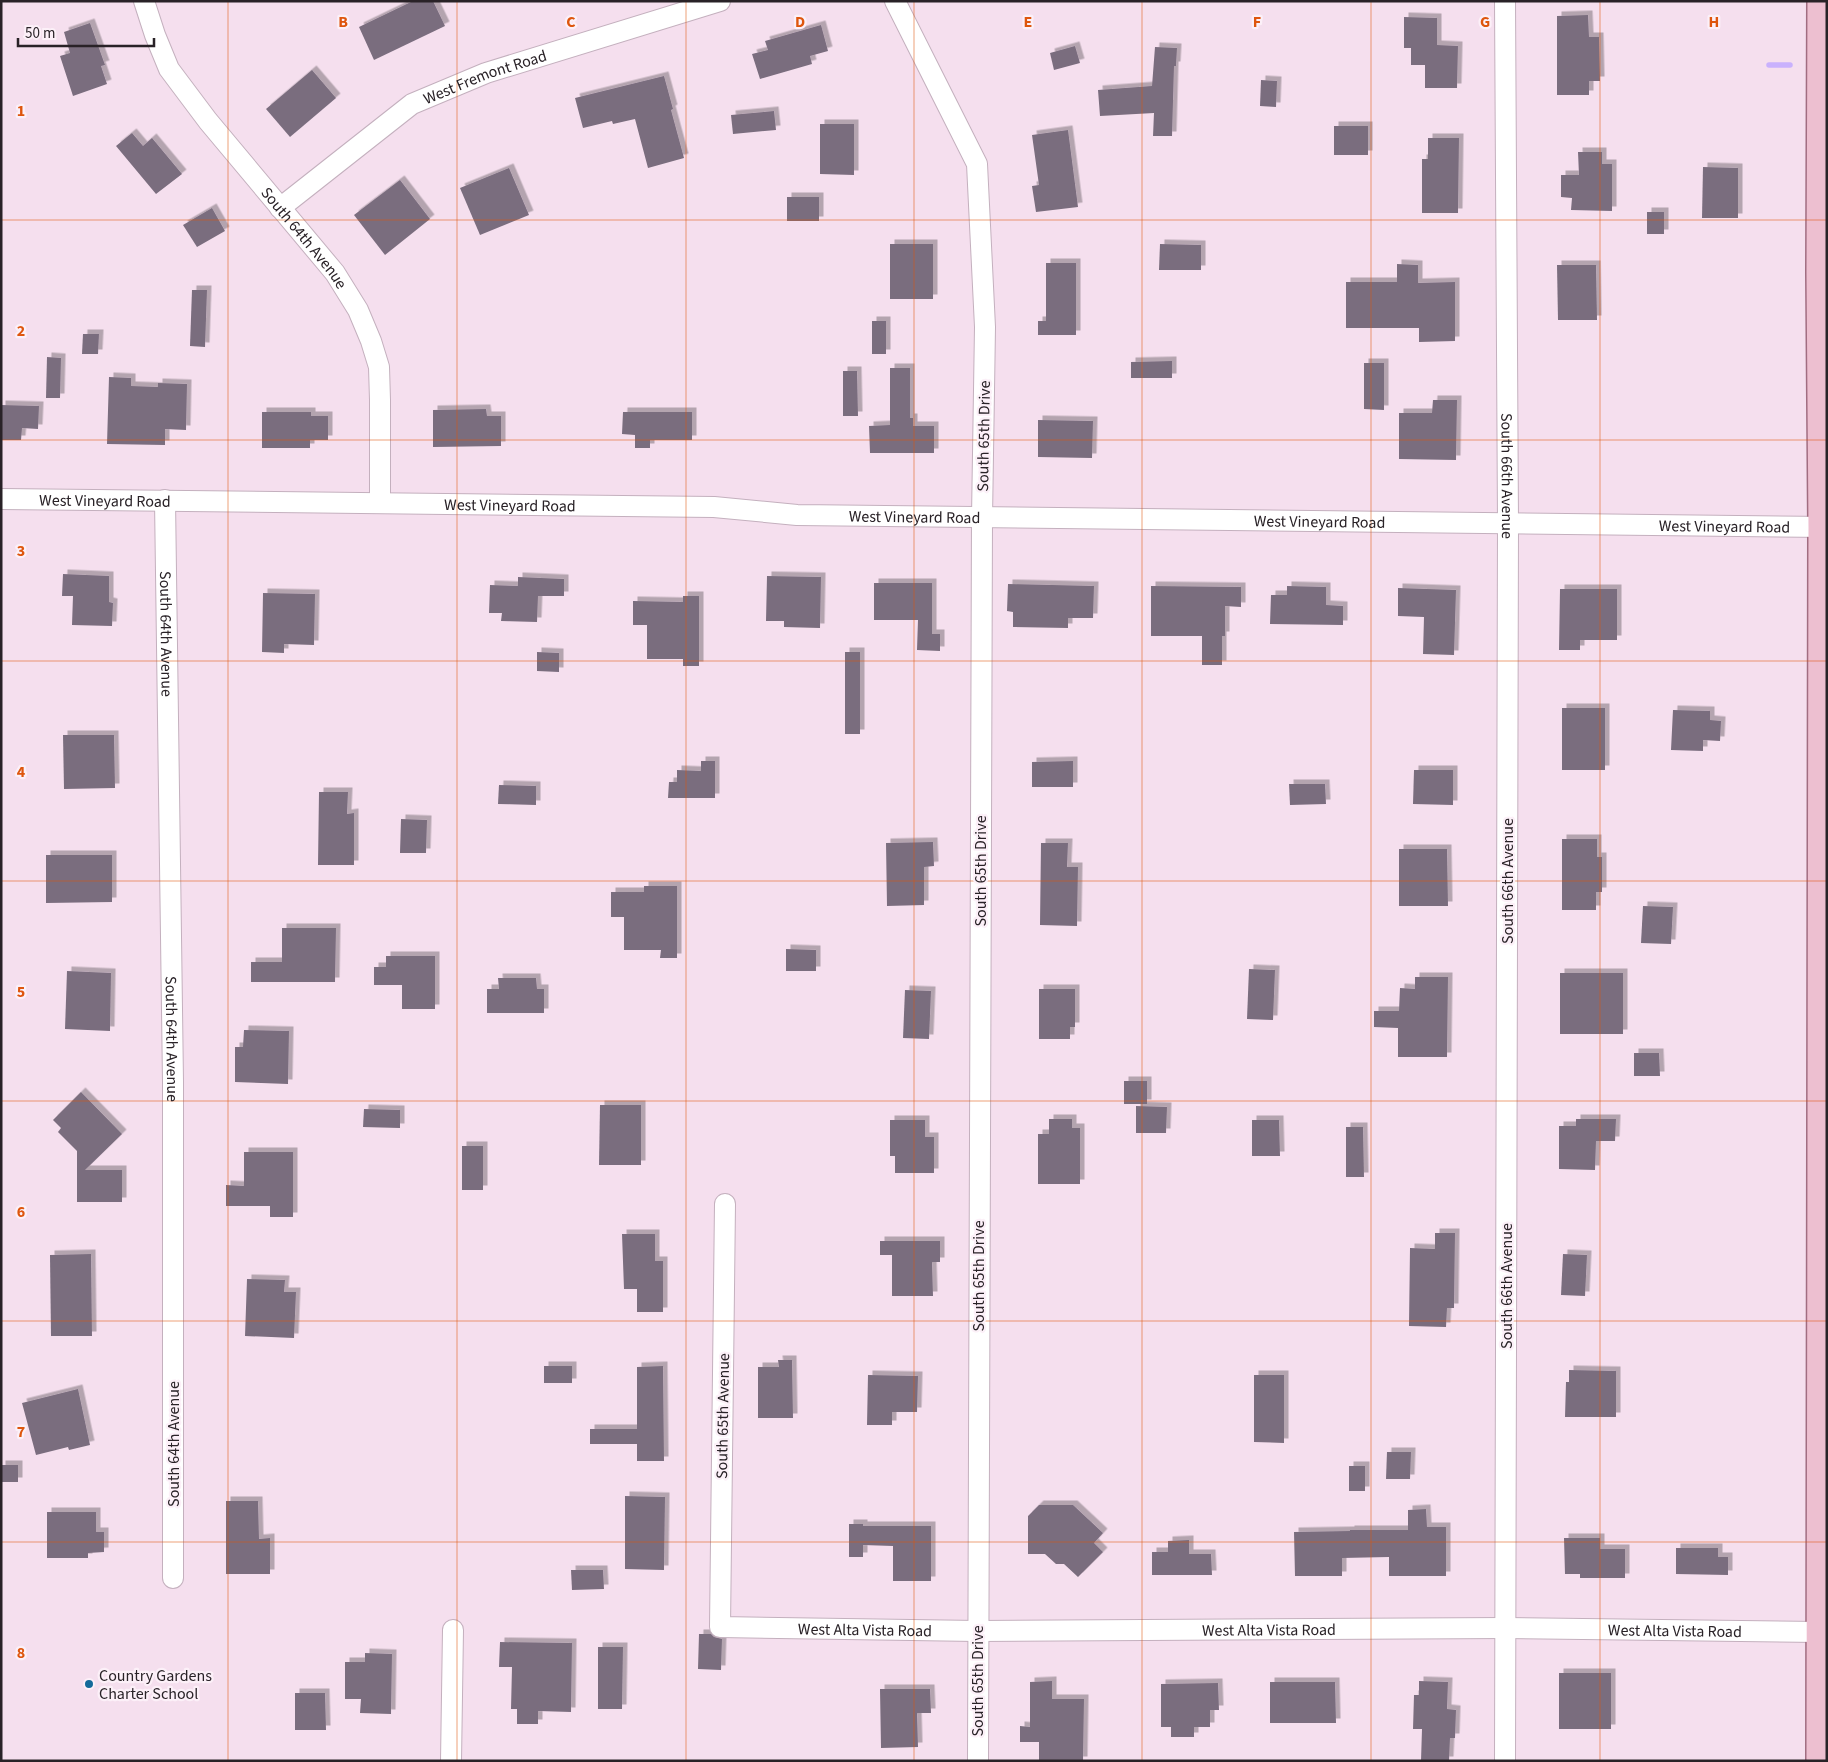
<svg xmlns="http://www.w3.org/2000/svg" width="1828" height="1762" font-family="'Source Sans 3',sans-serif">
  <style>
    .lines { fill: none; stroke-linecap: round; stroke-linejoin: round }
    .stream { stroke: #c9b1fd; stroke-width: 5.5 }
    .building { fill: #7a6d7e; filter: url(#shadow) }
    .minor-casing { stroke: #c4b0be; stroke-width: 22 }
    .major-casing { stroke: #a16d81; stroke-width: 28 }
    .minor { stroke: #fff; stroke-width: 20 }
    .major { stroke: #edbfd0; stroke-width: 25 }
    .grid { fill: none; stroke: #de560d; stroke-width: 1; stroke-opacity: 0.55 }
    .poi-dot { fill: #146a9a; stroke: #fcf0f8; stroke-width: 2 }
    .labels { text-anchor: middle; stroke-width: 4.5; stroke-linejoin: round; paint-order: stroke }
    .street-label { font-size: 16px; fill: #292227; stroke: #fcf0f8 }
    .poi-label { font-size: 16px; fill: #292227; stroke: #fcf0f8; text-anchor: start }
    .grid-label { font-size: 16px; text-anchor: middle; font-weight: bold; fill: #de560d; stroke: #fcf0f8; stroke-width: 4.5; stroke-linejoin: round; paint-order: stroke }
  </style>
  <defs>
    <filter id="shadow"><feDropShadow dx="4.5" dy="-4.5" stdDeviation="0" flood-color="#0004"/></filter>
  </defs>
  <rect width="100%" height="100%" fill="#f5dfee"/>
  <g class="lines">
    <polyline class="stream" points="1769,65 1790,65"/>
  </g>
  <g class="building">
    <polygon points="413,1 433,1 445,26 374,60 359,27"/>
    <polygon points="1588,15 1589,37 1599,37 1600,81 1589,81 1589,95 1557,95 1557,16"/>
    <polygon points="1404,17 1437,18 1437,45 1458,46 1457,88 1425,88 1425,65 1411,65 1411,48 1404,48"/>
    <polygon points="90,23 105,65 101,66 107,84 73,96 60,56 70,53 64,32"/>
    <polygon points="821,25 828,51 810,56 812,64 760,79 752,54 768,50 765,41"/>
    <polygon points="1075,46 1080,63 1054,70 1050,53"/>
    <polygon points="1155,47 1177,48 1176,66 1174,66 1172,136 1153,136 1154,113 1100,116 1098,90 1152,86"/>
    <polygon points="312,70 336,98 290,137 266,109"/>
    <polygon points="664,76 673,109 671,110 684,158 648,168 635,119 613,124 612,121 583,128 575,98"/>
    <polygon points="1261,80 1277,81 1276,107 1260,106"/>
    <polygon points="774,111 776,130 733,134 731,115"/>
    <polygon points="820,124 854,124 854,175 820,174"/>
    <rect x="1334" y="126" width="34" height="29"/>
    <polygon points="1068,130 1078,207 1036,212 1032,186 1039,185 1032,135"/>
    <polygon points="132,133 143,146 152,138 182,174 156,194 116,146"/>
    <polygon points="1428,138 1459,138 1458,213 1422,213 1422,159 1428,159"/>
    <polygon points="1578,152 1602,152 1602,164 1612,164 1612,211 1571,210 1572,198 1561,197 1561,175 1579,175"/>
    <polygon points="1703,167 1738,168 1738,218 1702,218"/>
    <polygon points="509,168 529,215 480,235 460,188"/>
    <polygon points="400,180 430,219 385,255 354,215"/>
    <rect x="787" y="197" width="32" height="24"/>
    <polygon points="212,208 225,231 197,247 183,225"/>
    <rect x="1647" y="212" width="17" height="22"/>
    <rect x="890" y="244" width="43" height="55"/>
    <polygon points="1160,244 1201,245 1201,270 1159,270"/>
    <polygon points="1046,263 1076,263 1076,335 1038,335 1038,321 1046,321"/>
    <polygon points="1397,264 1418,265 1418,283 1455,282 1455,341 1419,342 1419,328 1346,328 1346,282 1397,282"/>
    <polygon points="1557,265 1596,265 1597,320 1558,320"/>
    <polygon points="192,290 207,290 205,347 190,346"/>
    <rect x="872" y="321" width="14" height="33"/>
    <polygon points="83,334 99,334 98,354 82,354"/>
    <polygon points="47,357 61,358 60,398 46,398"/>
    <polygon points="1172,361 1172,378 1131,378 1131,362"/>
    <polygon points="1364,363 1384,363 1384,410 1364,409"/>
    <polygon points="890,368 910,368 910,418 913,418 913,426 934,426 934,453 870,453 869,426 890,425"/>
    <polygon points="843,371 857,371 858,416 843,416"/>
    <polygon points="109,377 131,378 131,386 158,387 158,383 187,384 186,430 165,429 165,445 107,444"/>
    <polygon points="1433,400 1457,400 1456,460 1399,459 1399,413 1432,413"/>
    <polygon points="1,405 39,406 38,429 22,428 21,440 1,440"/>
    <polygon points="486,409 487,416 501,416 501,446 433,447 433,410"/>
    <polygon points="262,412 311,412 311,416 328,416 328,440 310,440 310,448 262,448"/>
    <polygon points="623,412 692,412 692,440 650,440 650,448 635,448 635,435 622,434"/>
    <polygon points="1038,420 1093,421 1092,458 1038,457"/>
    <polygon points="63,574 109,576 109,602 113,603 112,626 72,625 73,596 62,596"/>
    <polygon points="767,576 821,577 820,628 784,627 784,621 766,621"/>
    <polygon points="518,577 564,579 564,596 538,596 537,622 501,621 502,613 489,613 490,585 518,586"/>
    <polygon points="874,583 932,583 932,634 940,634 940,651 917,650 918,620 874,620"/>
    <polygon points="1008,584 1094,586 1093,618 1068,618 1068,628 1013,627 1013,612 1007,611"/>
    <polygon points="1151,586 1241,587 1241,607 1225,606 1225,636 1222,636 1222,665 1202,665 1202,636 1151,636"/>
    <polygon points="1287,586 1326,587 1326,605 1343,606 1343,625 1270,624 1271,595 1287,595"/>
    <polygon points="1398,588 1456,590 1454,655 1423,654 1424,617 1398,616"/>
    <polygon points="1560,589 1617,589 1617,640 1580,640 1580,650 1559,650"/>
    <polygon points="263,593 315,594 314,645 284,644 284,653 262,652"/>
    <polygon points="683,596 699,596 699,666 683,666 683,659 647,659 647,625 633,625 633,601 683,602"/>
    <polygon points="537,652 559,653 559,672 537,671"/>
    <rect x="845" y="652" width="15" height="82"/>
    <rect x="1562" y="708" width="43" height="62"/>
    <polygon points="1673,710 1710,711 1710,720 1721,721 1720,741 1703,740 1703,751 1671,750"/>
    <polygon points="63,735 114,735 115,788 64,789"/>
    <polygon points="701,761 715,761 715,798 668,798 669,782 677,782 677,770 701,771"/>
    <polygon points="1073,761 1073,787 1032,787 1032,762"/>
    <polygon points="1414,770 1453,770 1453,805 1413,804"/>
    <polygon points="1289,784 1325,784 1326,804 1290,805"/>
    <polygon points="499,785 536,786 536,805 498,804"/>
    <polygon points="319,792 348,792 347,814 354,813 354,865 318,865"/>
    <polygon points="401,819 427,820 426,853 400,853"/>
    <polygon points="1562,839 1597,839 1597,857 1602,857 1602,892 1596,892 1596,910 1562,910"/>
    <polygon points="933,842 934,866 924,867 924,905 887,906 886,843"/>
    <polygon points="1041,843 1068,843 1067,867 1078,867 1077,926 1040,925"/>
    <polygon points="1399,849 1447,849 1448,906 1399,906"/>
    <polygon points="46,855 112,855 112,902 46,903"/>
    <polygon points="644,886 677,886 677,958 660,958 661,950 624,950 624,917 611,917 611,892 644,892"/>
    <polygon points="1643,906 1673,907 1671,944 1641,943"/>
    <polygon points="282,928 336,928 335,982 251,982 251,962 282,962"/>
    <polygon points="786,949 816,950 816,971 786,971"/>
    <polygon points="386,956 435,956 435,1009 402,1009 402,985 374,985 374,967 386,967"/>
    <polygon points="1249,969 1275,970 1273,1020 1247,1019"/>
    <polygon points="67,971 111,973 110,1031 65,1029"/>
    <rect x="1560" y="973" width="63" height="61"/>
    <polygon points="1415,977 1448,977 1447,1057 1398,1057 1398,1028 1374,1027 1374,1011 1399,1011 1400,988 1415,989"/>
    <polygon points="498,978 536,978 537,989 544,989 544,1013 487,1013 487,989 499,989"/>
    <polygon points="1039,989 1075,989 1075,1027 1070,1027 1070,1039 1039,1039"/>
    <polygon points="905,990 931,991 929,1039 903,1038"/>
    <polygon points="244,1030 289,1031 288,1084 235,1082 235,1047 243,1047"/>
    <polygon points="1634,1053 1659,1053 1660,1076 1634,1076"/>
    <rect x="1124" y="1081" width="23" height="23"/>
    <polygon points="81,1092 122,1134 85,1170 122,1170 122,1202 77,1202 77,1151 58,1132 61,1128 53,1120"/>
    <polygon points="600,1105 641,1105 641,1165 599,1165"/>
    <polygon points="1136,1106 1167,1107 1166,1133 1136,1133"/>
    <polygon points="364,1109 400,1110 400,1128 363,1127"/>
    <polygon points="1049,1119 1072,1119 1072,1128 1080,1128 1080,1184 1038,1184 1038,1134 1049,1134"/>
    <polygon points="1576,1119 1616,1119 1615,1141 1596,1141 1595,1170 1559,1169 1559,1126 1576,1126"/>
    <polygon points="890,1120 925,1120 925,1137 934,1137 934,1173 895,1173 895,1156 890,1156"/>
    <polygon points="1252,1120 1279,1120 1280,1156 1252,1156"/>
    <polygon points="1346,1127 1363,1127 1364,1177 1346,1177"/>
    <rect x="462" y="1146" width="21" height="44"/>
    <polygon points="244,1152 293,1152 293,1217 270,1217 270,1206 226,1206 226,1185 244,1186"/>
    <polygon points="1435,1233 1455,1233 1454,1308 1447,1308 1446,1327 1409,1326 1410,1248 1435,1249"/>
    <polygon points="622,1234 655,1234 655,1261 663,1261 663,1312 637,1312 637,1289 624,1289"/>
    <polygon points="880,1241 940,1241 940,1262 932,1262 933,1296 892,1296 892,1255 880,1255"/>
    <polygon points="91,1254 92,1336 51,1336 50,1255"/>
    <polygon points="1563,1254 1587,1255 1585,1296 1561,1295"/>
    <polygon points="247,1279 285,1280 284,1292 296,1292 294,1338 245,1336"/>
    <polygon points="778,1360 792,1360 793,1418 758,1418 758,1367 779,1367"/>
    <rect x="544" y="1366" width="28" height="17"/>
    <polygon points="663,1366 664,1461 637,1461 637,1444 590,1444 590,1429 637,1429 637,1367"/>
    <polygon points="1569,1370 1616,1371 1616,1417 1565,1417 1566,1382 1569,1382"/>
    <polygon points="868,1375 918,1376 917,1412 892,1412 892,1425 867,1425"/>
    <polygon points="1254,1375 1284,1375 1284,1443 1254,1442"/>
    <polygon points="78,1389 90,1445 69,1450 68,1447 36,1455 22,1403"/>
    <polygon points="1387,1452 1411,1452 1410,1479 1386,1479"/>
    <rect x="1" y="1465" width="17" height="17"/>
    <rect x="1349" y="1466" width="16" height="25"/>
    <polygon points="625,1496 665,1497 664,1570 625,1569"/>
    <polygon points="226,1501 258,1501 259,1539 270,1538 270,1574 226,1574"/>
    <polygon points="1039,1505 1073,1505 1103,1533 1094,1543 1103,1552 1078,1577 1064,1564 1056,1564 1045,1554 1028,1554 1028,1516"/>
    <polygon points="1426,1509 1427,1527 1446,1527 1446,1576 1389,1576 1389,1557 1342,1558 1342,1576 1295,1576 1294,1532 1350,1531 1350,1530 1408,1530 1408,1510"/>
    <polygon points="47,1512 96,1512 96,1532 104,1532 104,1552 88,1553 88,1558 47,1558"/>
    <polygon points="849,1524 863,1524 863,1526 931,1526 931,1581 893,1581 893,1546 863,1545 863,1557 849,1557"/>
    <polygon points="1564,1538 1600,1538 1600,1549 1625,1549 1625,1578 1580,1578 1580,1574 1565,1574"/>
    <polygon points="1189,1540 1189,1554 1211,1554 1212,1575 1152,1575 1152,1552 1168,1552 1168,1541"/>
    <polygon points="1676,1548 1718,1548 1718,1557 1728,1557 1728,1575 1676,1574"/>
    <polygon points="571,1570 603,1570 604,1589 572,1590"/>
    <polygon points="699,1634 711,1634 714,1637 722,1639 721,1670 698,1669"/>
    <polygon points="500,1642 572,1643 571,1712 538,1711 538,1724 517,1724 517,1709 511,1709 512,1667 499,1667"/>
    <polygon points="598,1647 623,1647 622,1709 598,1709"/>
    <polygon points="365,1653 392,1654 391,1714 360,1713 361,1699 345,1699 345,1662 365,1662"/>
    <rect x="1559" y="1673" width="52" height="56"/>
    <polygon points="1052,1681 1052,1699 1084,1699 1083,1761 1039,1761 1039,1742 1020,1742 1020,1726 1030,1727 1030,1682"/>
    <polygon points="1419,1681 1448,1682 1447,1709 1456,1710 1455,1738 1450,1738 1449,1761 1421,1761 1422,1729 1413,1729 1414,1695 1419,1695"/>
    <polygon points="1270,1682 1335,1682 1336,1723 1270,1723"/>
    <polygon points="1218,1683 1219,1710 1210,1710 1210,1727 1194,1727 1194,1737 1171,1737 1171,1727 1161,1727 1161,1684"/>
    <polygon points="880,1689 930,1689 931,1713 917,1713 918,1747 881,1748"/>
    <polygon points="295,1693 325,1693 326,1730 295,1730"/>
  </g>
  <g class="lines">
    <defs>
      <g id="minor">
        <path id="s1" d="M144 1 155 35 169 69 208 121 335 273 358 310 371 341 379 367 380 400V503"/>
        <polyline points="895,1 977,164 985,327 982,518 978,1761"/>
        <path id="s2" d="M1505 1 1508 524 1505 1761"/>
        <path id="s3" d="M280 208 412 104 486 73 720 1"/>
        <path id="s4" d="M1 499 714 507 797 515 1827 527"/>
        <path id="s5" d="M165 500 173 1082V1578"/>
        <path id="s6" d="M725 1204 720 1627 977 1631 1505 1628 1818 1632"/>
        <polyline points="451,1761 453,1630"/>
      </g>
      <polyline id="major" points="1819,1761 1821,527 1819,273 1820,1"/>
    </defs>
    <use href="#minor" class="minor-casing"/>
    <use href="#major" class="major-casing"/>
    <use href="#minor" class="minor"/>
    <use href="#major" class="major"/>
  </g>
  <path class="grid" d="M228 1V1761M457 1V1761M686 1V1761M914 1V1761M1142 1V1761M1371 1V1761M1600 1V1761M1 220H1827M1 440H1827M1 661H1827M1 881H1827M1 1101H1827M1 1321H1827M1 1542H1827"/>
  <circle class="poi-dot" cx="89" cy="1684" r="5"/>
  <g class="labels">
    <g class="street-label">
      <text dy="6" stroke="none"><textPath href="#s3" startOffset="246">West Fremont Road</textPath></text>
      <text dy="6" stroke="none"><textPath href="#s1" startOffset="289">South 64th Avenue</textPath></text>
      <text transform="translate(983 436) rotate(-89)" y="6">South 65th Drive</text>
      <text dy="6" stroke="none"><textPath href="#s2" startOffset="475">South 66th Avenue</textPath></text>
      <text dy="6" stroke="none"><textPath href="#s4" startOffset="104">West Vineyard Road</textPath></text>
      <text dy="6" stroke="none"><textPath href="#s4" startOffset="509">West Vineyard Road</textPath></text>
      <text dy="6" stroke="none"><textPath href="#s4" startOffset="914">West Vineyard Road</textPath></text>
      <text dy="6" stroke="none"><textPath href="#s4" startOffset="1319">West Vineyard Road</textPath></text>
      <text dy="6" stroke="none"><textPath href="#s4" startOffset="1724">West Vineyard Road</textPath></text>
      <text dy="6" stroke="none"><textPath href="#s5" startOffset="134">South 64th Avenue</textPath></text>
      <text transform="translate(980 871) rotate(-90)" y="6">South 65th Drive</text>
      <text transform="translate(1507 881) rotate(-90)" y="6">South 66th Avenue</text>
      <text dy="6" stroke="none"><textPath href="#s5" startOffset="539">South 64th Avenue</textPath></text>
      <text transform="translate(978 1276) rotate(-90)" y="6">South 65th Drive</text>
      <text transform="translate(1506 1286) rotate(-90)" y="6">South 66th Avenue</text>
      <text transform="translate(722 1416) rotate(-89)" y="6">South 65th Avenue</text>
      <text transform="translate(173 1444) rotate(-90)" y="6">South 64th Avenue</text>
      <text dy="6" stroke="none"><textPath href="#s6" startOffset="568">West Alta Vista Road</textPath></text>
      <text dy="6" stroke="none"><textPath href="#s6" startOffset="972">West Alta Vista Road</textPath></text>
      <text dy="6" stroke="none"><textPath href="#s6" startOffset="1378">West Alta Vista Road</textPath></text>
      <text transform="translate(977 1681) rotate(-90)" y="6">South 65th Drive</text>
    </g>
    <g class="poi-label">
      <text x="99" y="1681">Country Gardens<tspan x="99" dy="18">Charter School</tspan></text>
    </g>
  </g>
  <g class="grid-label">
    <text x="343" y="27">B</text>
    <text x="571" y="27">C</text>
    <text x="800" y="27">D</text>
    <text x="1028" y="27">E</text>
    <text x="1257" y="27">F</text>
    <text x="1485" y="27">G</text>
    <text x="1714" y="27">H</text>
    <text x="21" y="116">1</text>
    <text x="21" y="336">2</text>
    <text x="21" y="556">3</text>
    <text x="21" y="777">4</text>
    <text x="21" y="997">5</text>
    <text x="21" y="1217">6</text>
    <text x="21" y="1437">7</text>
    <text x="21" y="1658">8</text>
  </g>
  <rect width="1828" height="1762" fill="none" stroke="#292227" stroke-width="5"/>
  <path d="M18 38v8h136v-8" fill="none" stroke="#292227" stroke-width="2.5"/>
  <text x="25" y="38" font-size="15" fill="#292227" stroke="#fcf0f8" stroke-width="4" paint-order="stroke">50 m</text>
</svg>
